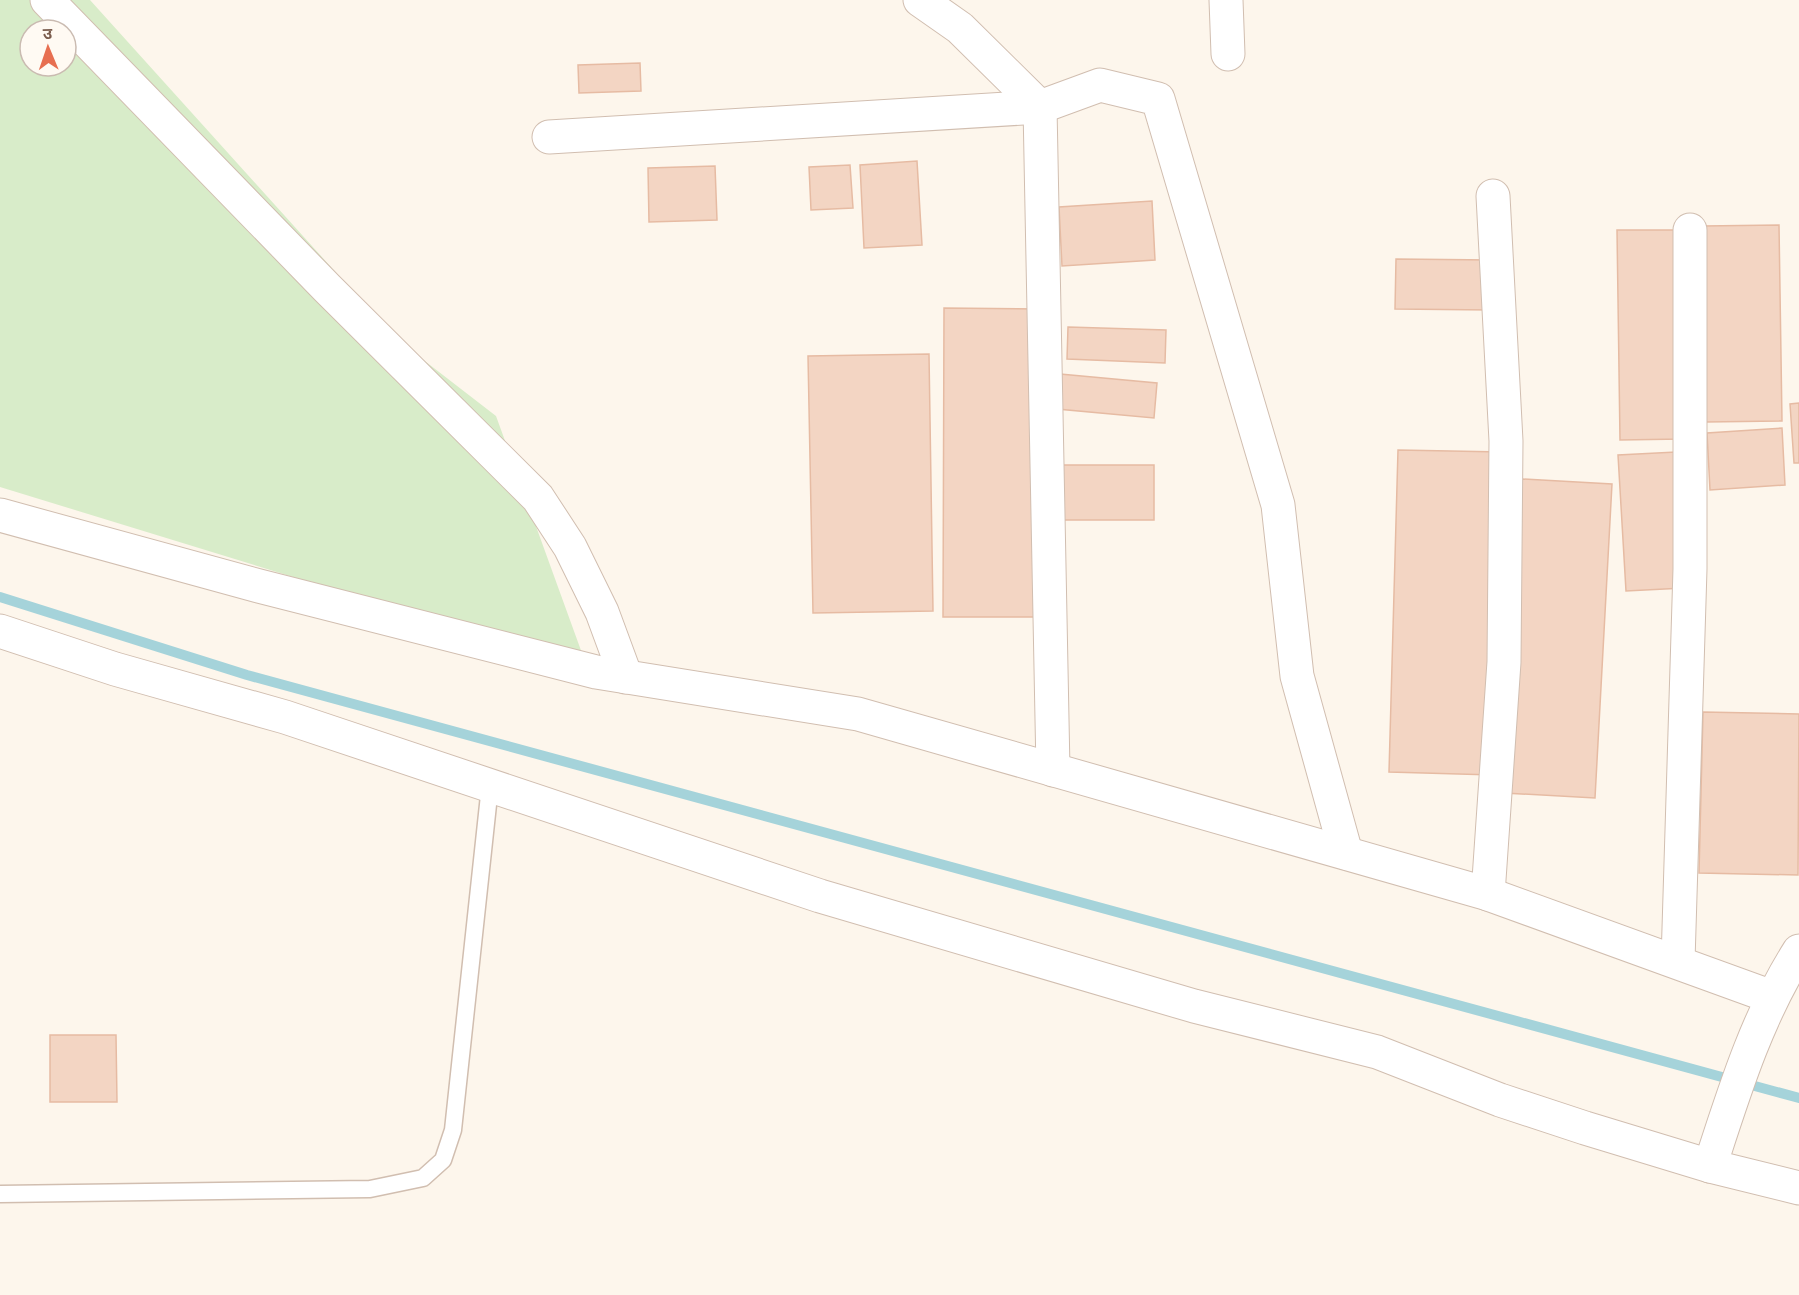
<svg xmlns="http://www.w3.org/2000/svg" width="1799" height="1295" font-family="'DejaVu Sans','Noto Sans Devanagari',sans-serif">
  <style>
    .green { fill: #d8ecc9; fill-rule: evenodd }
    .lines { fill: none; stroke-linecap: round; stroke-linejoin: round }
    .stream { stroke: #a5d3da; stroke-width: 10 }
    .building { fill: #f3d5c3; stroke: #e6bba3; stroke-width: 1.5 }
    .lane-casing { stroke: #d1beb0; stroke-width: 19 }
    .street-casing { stroke: #d1beb0; stroke-width: 35 }
    .lane { stroke: #fff; stroke-width: 16 }
    .street { stroke: #fff; stroke-width: 33 }
  </style>
  <rect width="100%" height="100%" fill="#fdf6ec"/>
  <path class="green" d="M0 0H90L395 338 496 416 587 667 0 487ZM30 30H66V66H30Z"/>
  <g class="lines">
    <polyline class="stream" points="0,597 247,675 1799,1098"/>
  </g>
  <g class="building">
    <polygon points="640,63 641,91 579,93 578,65"/>
    <polygon points="917,161 922,245 864,248 860,165"/>
    <polygon points="850,165 853,208 811,210 809,167"/>
    <polygon points="715,166 717,220 649,222 648,168"/>
    <polygon points="1152,201 1155,260 1062,266 1059,207"/>
    <polygon points="1779,225 1782,421 1706,422 1703,226"/>
    <polygon points="1617,230 1680,230 1682,439 1620,440"/>
    <polygon points="1396,259 1492,260 1491,310 1395,309"/>
    <polygon points="944,308 1040,309 1039,617 943,617"/>
    <polygon points="1068,327 1166,330 1165,363 1067,359"/>
    <polygon points="929,354 933,611 813,613 808,356"/>
    <polygon points="1060,374 1157,383 1154,418 1057,409"/>
    <polygon points="1799,403 1799,463 1794,463 1790,404"/>
    <polygon points="1782,428 1785,485 1710,490 1707,433"/>
    <polygon points="1398,450 1502,452 1493,775 1389,772"/>
    <polygon points="1676,452 1684,588 1626,591 1618,455"/>
    <rect x="1054" y="465" width="100" height="55"/>
    <polygon points="1522,479 1612,484 1595,798 1504,793"/>
    <polygon points="1703,712 1799,714 1798,875 1699,873"/>
    <polygon points="50,1035 116,1035 117,1102 50,1102"/>
  </g>
  <g class="lines">
    <defs>
      <polyline id="lane" points="0,1194 370,1189 423,1178 443,1160 453,1130 490,786"/>
      <g id="street">
        <polyline points="47,0 327,288 538,498 570,547 602,612 626,677"/>
        <polyline points="920,0 960,28 1040,107 1053,770"/>
        <polyline points="1226,0 1228,54"/>
        <polyline points="549,137 1040,107 1100,85 1158,99 1278,505 1297,676 1346,853"/>
        <polyline points="0,515 259,586 596,672 858,714 1488,894 1772,997"/>
        <polyline points="0,631 115,669 285,717 820,896 1194,1006 1377,1052 1500,1100 1585,1128 1710,1166 1799,1188"/>
        <polyline points="1488,894 1504,662 1506,441 1493,196"/>
        <polyline points="1678,961 1690,569 1690,230"/>
        <path d="M1710 1166C1734 1092 1757 1017 1799 951"/>
      </g>
    </defs>
    <use href="#lane" class="lane-casing"/>
    <use href="#street" class="street-casing"/>
    <use href="#lane" class="lane"/>
    <use href="#street" class="street"/>
  </g>
  <g transform="translate(48 48) rotate(358)"><circle r="28" fill="#fffaf3" stroke="#cabbb1" stroke-width="1.5"/>
  <path d="M0-4.5L10 22L0 15L-10 22Z" fill="#e76f51"/>
  <text y="-9" font-size="16" font-weight="bold" text-anchor="middle" fill="#7a5c4d">उ</text>
  </g>
</svg>
